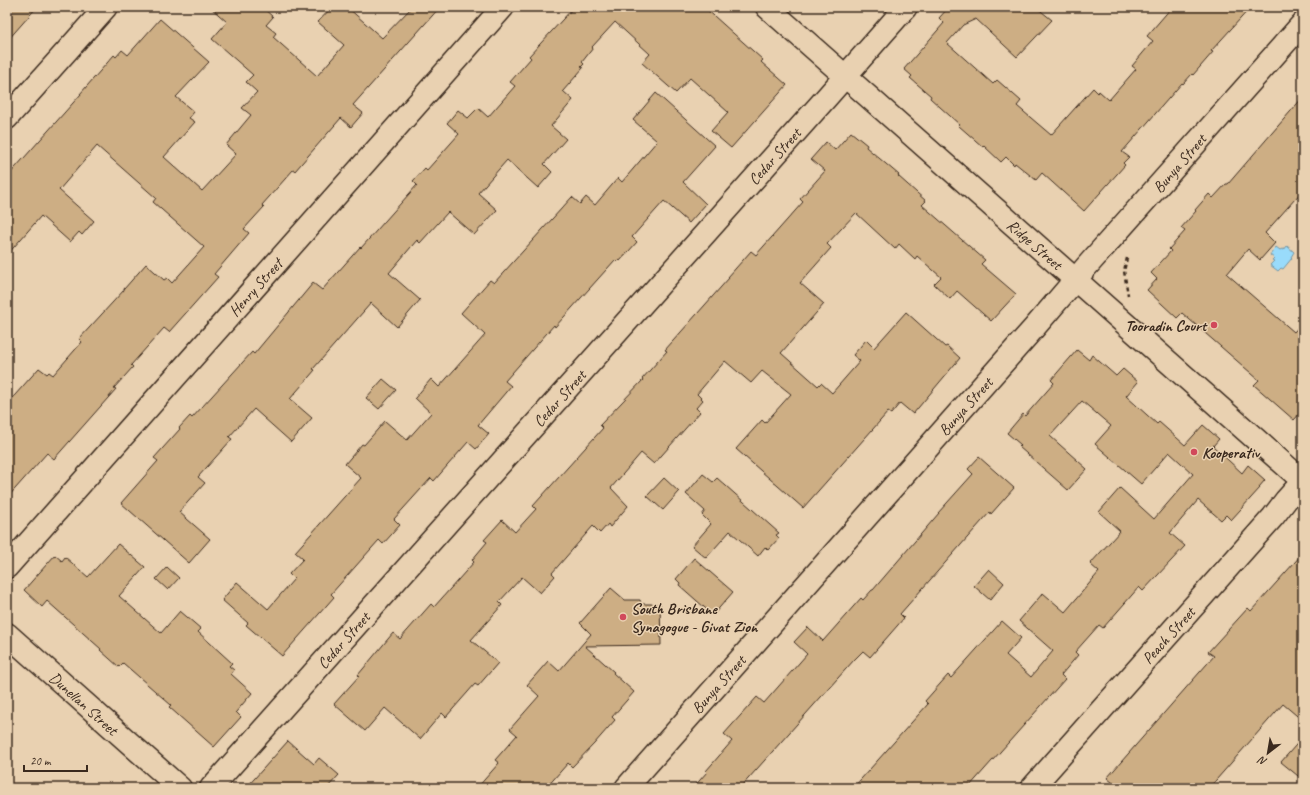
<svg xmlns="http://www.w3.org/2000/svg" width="1310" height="795" font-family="Caveat,sans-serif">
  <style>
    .water { fill: #99dbfb; stroke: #7394a3 }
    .building { fill: #cdae84; stroke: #3b2a1e }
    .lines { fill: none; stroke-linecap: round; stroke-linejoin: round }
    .street-casing { stroke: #3b2a1e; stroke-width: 25 }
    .secondary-casing { stroke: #3b2a1e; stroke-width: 25 }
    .path { stroke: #3b2a1e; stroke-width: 2.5; stroke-dasharray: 4 3; stroke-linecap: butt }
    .street { stroke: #e9d1b1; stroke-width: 22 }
    .secondary { stroke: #e9d1b1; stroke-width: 22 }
    .poi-dot { fill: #d1495b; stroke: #e9d1b1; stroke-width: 1.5 }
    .labels { text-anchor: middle; stroke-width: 3; stroke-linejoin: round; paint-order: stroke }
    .street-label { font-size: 16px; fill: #3b2a1e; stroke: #e9d1b1 }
    .poi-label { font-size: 16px; font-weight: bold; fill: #3b2a1e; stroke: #e9d1b1; text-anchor: start }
  </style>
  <rect width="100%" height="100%" fill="#e9d1b1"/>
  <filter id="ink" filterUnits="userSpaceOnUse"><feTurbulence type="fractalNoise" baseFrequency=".025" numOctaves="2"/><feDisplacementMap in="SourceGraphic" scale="8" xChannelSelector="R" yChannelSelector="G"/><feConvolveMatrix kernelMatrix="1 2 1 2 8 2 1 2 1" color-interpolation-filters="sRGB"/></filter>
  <g filter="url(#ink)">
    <polygon class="water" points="1287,246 1294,252 1291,257 1292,258 1283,269 1281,268 1278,271 1270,265 1274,261 1272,260 1274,258 1270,255 1276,247 1280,250 1282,249 1284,250"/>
    <g class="building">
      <polygon points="7,7 37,7 7,41"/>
      <polygon points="210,7 262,7 273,17 266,25 276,33 273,37 317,76 344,45 318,22 332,7 347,7 382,38 412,7 440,7 353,105 363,113 351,127 341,118 295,171 293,170 262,205 264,207 244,229 249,233 214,274 218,277 169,332 164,328 131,365 133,367 114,388 116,389 54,459 47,453 7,498 7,404 39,368 47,374 49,372 53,375 82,342 79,339 124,290 124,289 146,264 164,280 167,278 172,283 204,247 153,202 156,198 97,146 59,190 94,221 82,235 79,232 70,242 41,216 7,255 7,177 81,94 80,94 114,55 116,57 122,50 128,55 160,19 209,62 176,97 194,112 189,118 195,122 164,157 202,191 236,154 226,145 251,115 242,108 257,92 246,82 253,75 212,39 227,22"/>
      <polygon points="574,7 704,7 763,60 761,62 787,85 731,148 711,131 728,112 690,78 676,93 642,63 650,54 615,22 592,47 593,48 582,62 584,64 581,67 583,68 563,91 573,100 551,126 566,139 544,164 552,172 538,188 507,160 478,193 497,210 474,235 448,212 420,243 417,240 389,273 420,300 397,327 371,303 313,369 315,370 290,399 312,418 291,442 254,409 229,437 232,439 198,477 205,483 179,512 210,539 189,563 121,503 158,461 154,458 180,429 179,428 190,416 192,418 252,352 254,354 313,283 322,290 360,247 361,248 417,185 413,181 425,168 427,170 459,134 447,123 458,110 468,118 478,108 488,117 515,86 510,82 531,58 529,56"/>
      <polygon points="949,7 1036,7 1052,20 1017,57 976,19 963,25 947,43 993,84 997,80 1021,101 1017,106 1051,135 1093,88 1098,93 1099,91 1109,100 1136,69 1132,66 1153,41 1147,36 1172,7 1251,7 1211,51 1213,52 1193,75 1192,74 1183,84 1182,83 1122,152 1129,157 1123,163 1125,165 1084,211 1042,173 1036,180 1015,163 1014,165 1006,157 1001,162 984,146 983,147 959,126 960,125 930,98 931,96 910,78 912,76 904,69 944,23 939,18"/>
      <polygon points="656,93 715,146 683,182 706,204 689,223 664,201 632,237 637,242 620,261 619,260 617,262 615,260 555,327 554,325 505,381 511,386 478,425 489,434 476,449 468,442 434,481 431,478 394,519 400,525 383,544 379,540 331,594 334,597 282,656 246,625 248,623 222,600 237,582 268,609 294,579 289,574 303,559 295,552 361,478 345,464 362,444 364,445 385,421 407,440 431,413 415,398 431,379 439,387 485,335 461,313 490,280 494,283 572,197 580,204 586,197 595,205 618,178 622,182 657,141 633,120"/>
      <polygon points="1303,97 1303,190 1265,233 1275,243 1260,260 1248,249 1227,274 1294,332 1303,322 1303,410 1294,420 1254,385 1259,380 1182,313 1177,318 1147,290 1157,279 1151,273 1171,251 1169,249 1185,231 1181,228 1196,211 1195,210 1209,194 1213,198 1226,184 1228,184"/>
      <polygon points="851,132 867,145 866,147 899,175 898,176 926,201 922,205 985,260 981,264 1016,294 991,321 957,291 950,299 934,284 941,277 917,256 915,259 899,244 895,249 856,213 827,244 831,248 800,283 824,304 781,353 818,386 821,383 832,393 860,361 853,355 866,340 874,348 906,312 945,347 947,346 960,358 913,414 900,403 891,414 888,412 803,508 736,449 762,420 765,423 791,394 762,371 751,383 725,361 697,394 703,400 696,408 700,412 654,464 641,453 611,488 628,506 610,527 608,524 600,533 593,526 552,573 555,576 540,593 522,577 499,602 502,605 471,640 498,663 478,686 475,684 446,717 442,713 420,739 385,708 365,731 334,704 359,676 358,675 393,633 400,639 431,604 434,607 474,562 472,560 487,542 484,540 502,520 515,532 536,509 533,506 603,428 600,425 643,380 642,379 667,351 665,350 729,278 728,277 751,251 756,255 803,202 800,199 825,171 811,159 826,142 835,150"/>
      <polygon points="1077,350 1089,360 1092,355 1116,376 1123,369 1138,382 1126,396 1157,424 1159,422 1185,445 1203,425 1219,439 1213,446 1242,473 1248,465 1265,480 1259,487 1260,488 1231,520 1226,515 1221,520 1198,500 1170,533 1185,546 1143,591 1139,587 1103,628 1099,625 1075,652 1078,655 1061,675 1065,679 968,788 853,788 928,704 925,701 948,675 951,678 1002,621 1021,638 1006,655 1031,677 1053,651 1019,621 1043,593 1065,612 1099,572 1090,564 1120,531 1099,512 1120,488 1154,519 1193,474 1169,452 1141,484 1095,444 1111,426 1082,401 1050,436 1087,469 1068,490 1019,447 1021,445 1007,433 1023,414 1025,416 1054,383 1051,380"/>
      <polygon points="383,379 396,390 379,409 366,398"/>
      <polygon points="979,457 1014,488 991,514 990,512 900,614 904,618 870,657 863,651 854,660 740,788 693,788 707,772 706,771 732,741 724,734 757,697 764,703 807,654 794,642 808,627 823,641 861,598 863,600 872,590 873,590 939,513 938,513 973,474 968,469"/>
      <polygon points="703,474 713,482 717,478 779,533 776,535 779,538 768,550 765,547 758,556 730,531 706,558 692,546 711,524 702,515 705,511 686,494"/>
      <polygon points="664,478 679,492 663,510 647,496"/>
      <polygon points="118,544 145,567 119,596 161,633 180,611 201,629 198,632 232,663 229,666 234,670 231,674 252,693 236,712 241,717 214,747 169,707 171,705 123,663 119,667 100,650 101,649 47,601 42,607 24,590 55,555 62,561 65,557 88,577"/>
      <polygon points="1303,553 1303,721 1283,704 1209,788 1119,788 1107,778 1214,656 1208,652 1248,608 1251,611"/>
      <polygon points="694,558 733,592 713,615 679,585 680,583 676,579"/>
      <polygon points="167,567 179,578 168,590 156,579"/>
      <polygon points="989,569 1004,583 990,600 974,586"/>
      <polygon points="611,588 625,600 640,600 641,604 660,604 661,645 585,646 614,672 613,673 634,692 612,717 615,720 594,744 572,767 568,763 546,788 477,788 499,763 495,760 517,735 510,729 539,696 527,685 548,661 559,671 591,634 580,623"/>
      <polygon points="1303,737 1303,780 1281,762"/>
      <polygon points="288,741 314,764 319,758 339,775 327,788 246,788"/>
    </g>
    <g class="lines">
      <defs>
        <g id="street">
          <polyline points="7,118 106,7"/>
          <polyline points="7,567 503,7"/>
          <polyline points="7,634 180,788"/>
          <polyline points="211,788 826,98 906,7"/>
          <polyline points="626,788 1034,328 1087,266 1303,23"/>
          <polyline points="1032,788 1273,517 1286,500 1303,481"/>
        </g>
        <polyline id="secondary" points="767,7 1303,481"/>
      </defs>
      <use href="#street" class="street-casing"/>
      <use href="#secondary" class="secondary-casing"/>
      <polyline class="path" points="1127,258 1124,271 1128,295"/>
      <use href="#street" class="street"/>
      <use href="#secondary" class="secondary"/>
    </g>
  </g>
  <g class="poi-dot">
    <circle cx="1214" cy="325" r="4"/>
    <circle cx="1194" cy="452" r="4"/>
    <circle cx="623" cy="617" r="4"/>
  </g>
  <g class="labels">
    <g class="street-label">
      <text transform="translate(774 156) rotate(-48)" y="6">Cedar Street</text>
      <text transform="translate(1179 163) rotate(-49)" y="6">Bunya Street</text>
      <text transform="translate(1035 244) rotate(41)" y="6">Ridge Street</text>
      <text transform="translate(255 287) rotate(-48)" y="6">Henry Street</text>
      <text transform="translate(559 398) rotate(-48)" y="6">Cedar Street</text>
      <text transform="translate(965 406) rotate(-48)" y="6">Bunya Street</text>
      <text transform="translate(1168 635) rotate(-48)" y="6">Peach Street</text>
      <text transform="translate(343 640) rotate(-48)" y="6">Cedar Street</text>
      <text transform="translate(718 684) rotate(-48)" y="6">Bunya Street</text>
      <text transform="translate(84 703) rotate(42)" y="6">Dunellan Street</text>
    </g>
    <g class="poi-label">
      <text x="1206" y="331" text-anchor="end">Tooradin Court</text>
      <text x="1202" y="458">Kooperativ</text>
      <text x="631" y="614">South Brisbane<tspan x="631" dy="18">Synagogue - Givat Zion</tspan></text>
    </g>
  </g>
  <rect width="1310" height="795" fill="none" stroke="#e9d1b1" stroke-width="24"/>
  <rect x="12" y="12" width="1286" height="771" fill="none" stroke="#3b2a1e" stroke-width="1.5" filter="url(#ink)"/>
  <g transform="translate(1268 753) rotate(211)" stroke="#e9d1b1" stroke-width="3" paint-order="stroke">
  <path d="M0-3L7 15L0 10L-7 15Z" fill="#3b2a1e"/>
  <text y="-6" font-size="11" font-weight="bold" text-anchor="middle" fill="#3b2a1e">N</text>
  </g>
  <path d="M24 765v6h63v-6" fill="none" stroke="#3b2a1e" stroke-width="2"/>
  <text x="30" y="765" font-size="12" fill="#3b2a1e" stroke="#e9d1b1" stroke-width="3" paint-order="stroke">20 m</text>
</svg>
